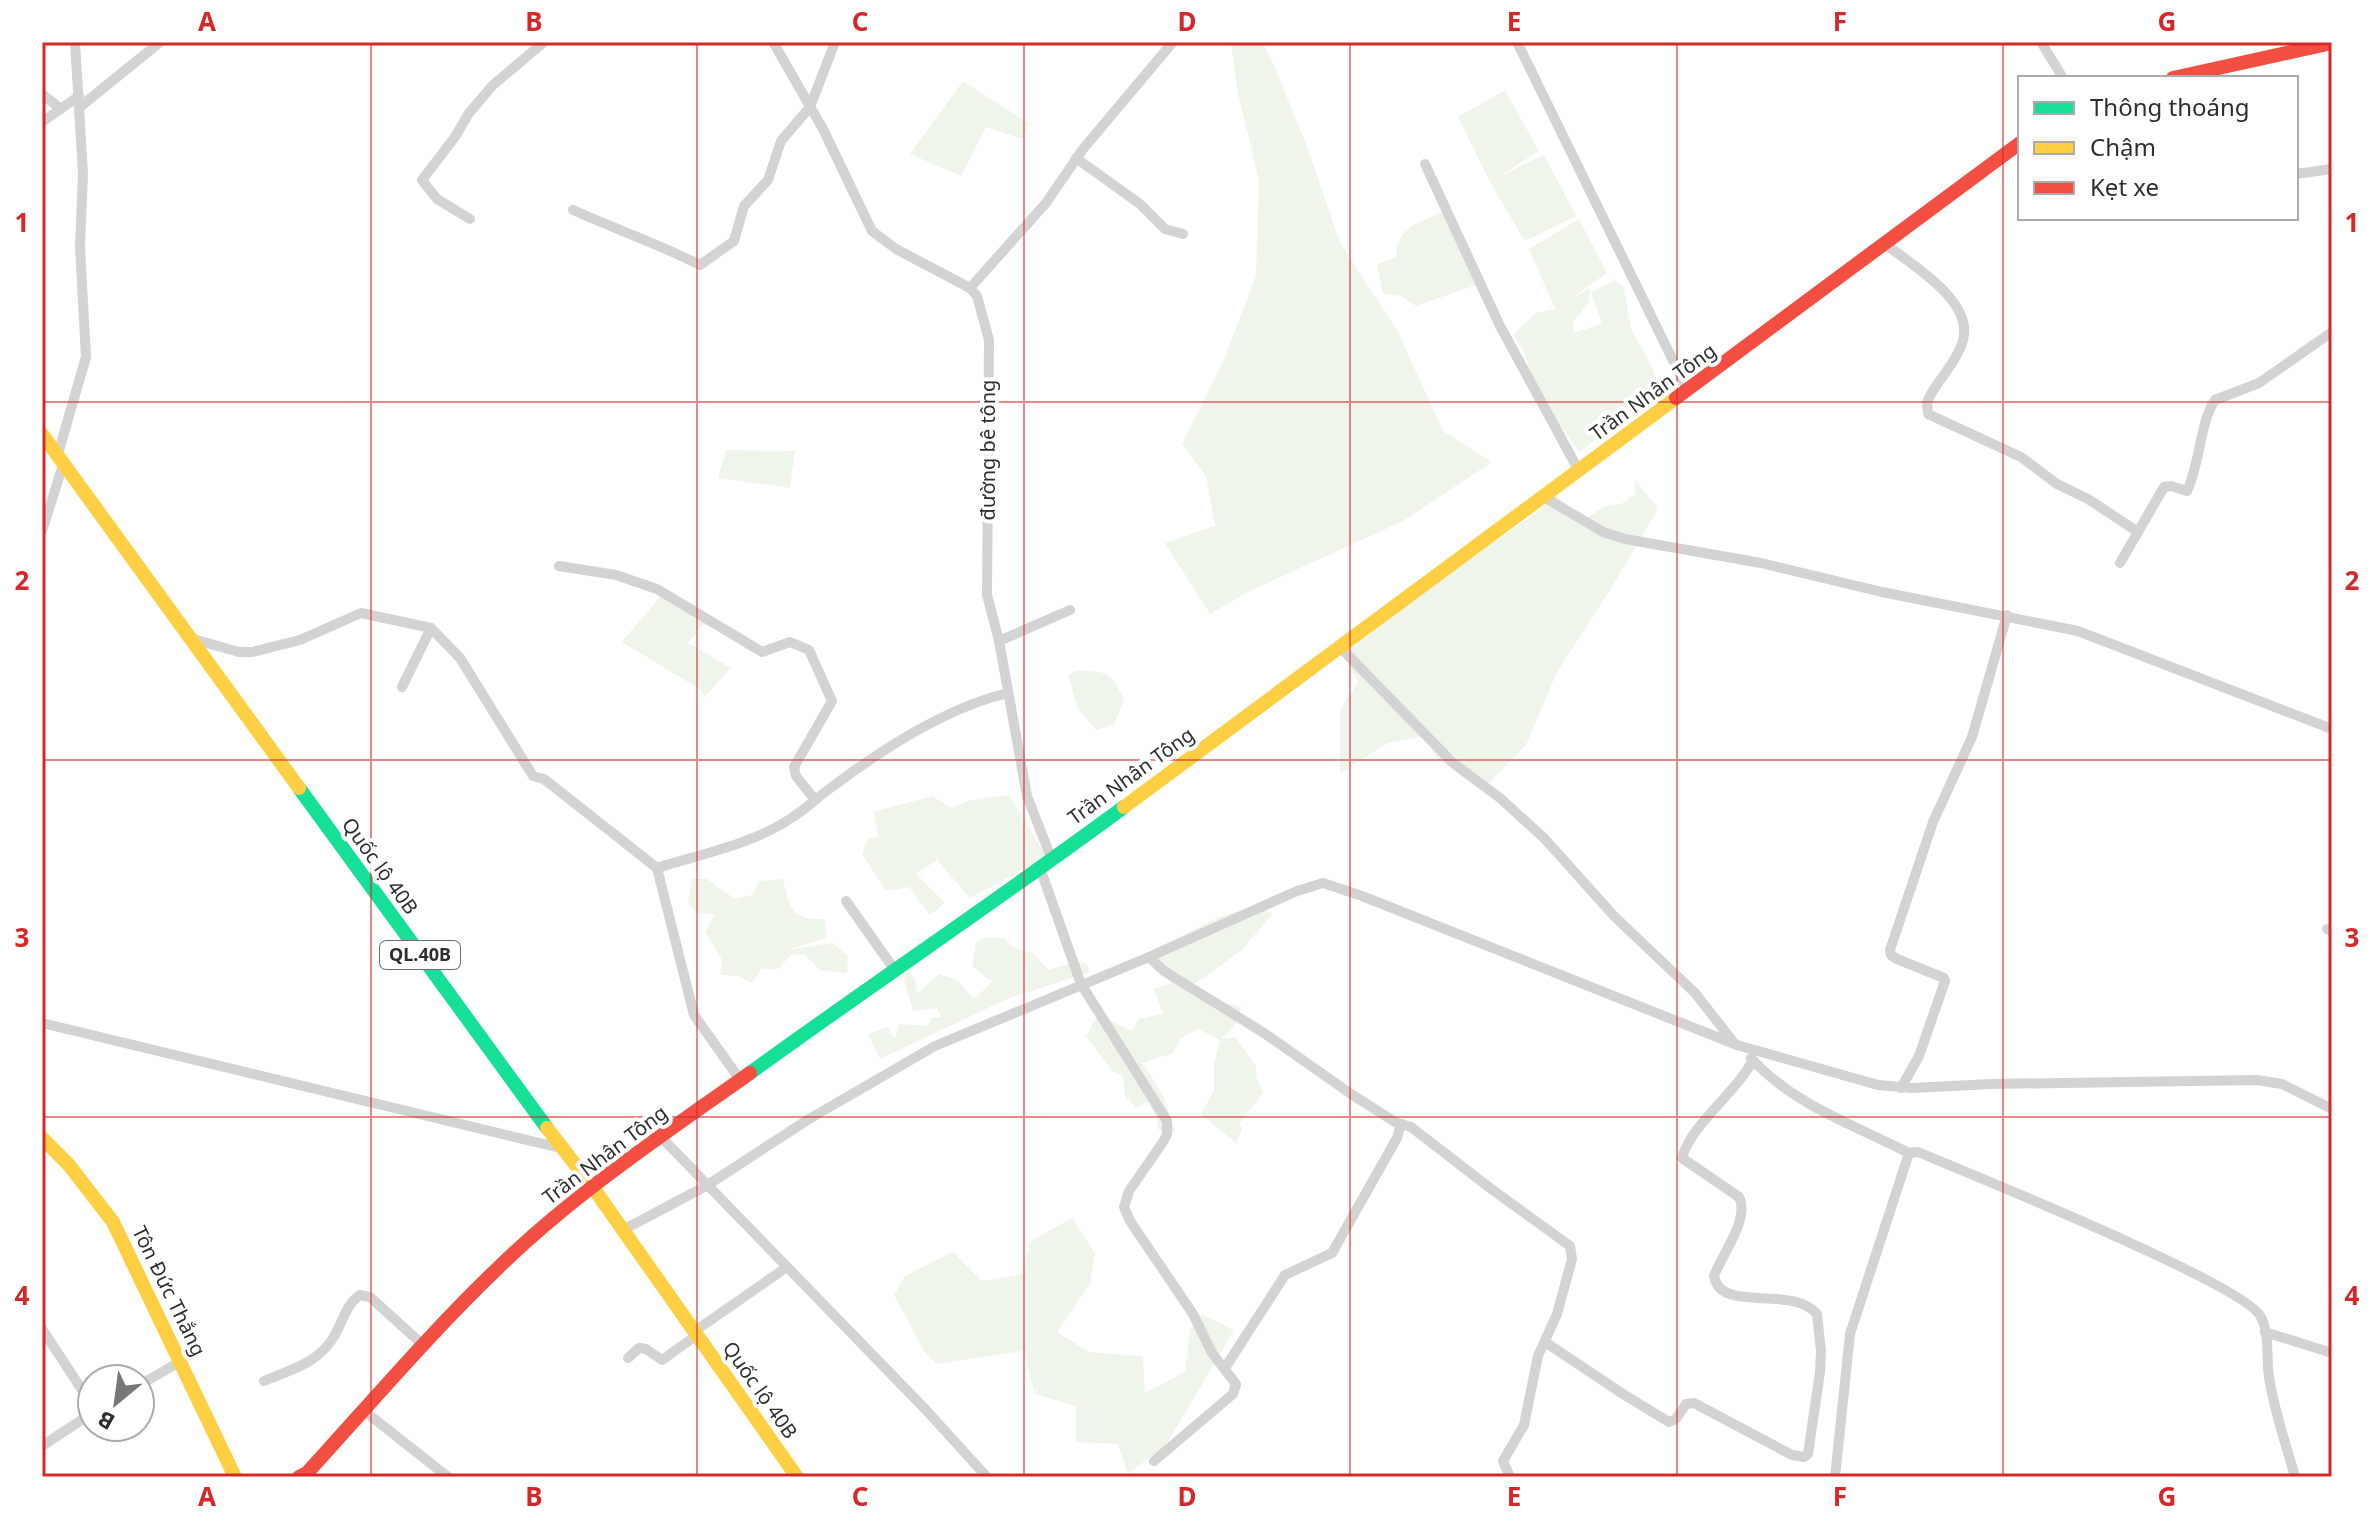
<svg xmlns="http://www.w3.org/2000/svg" width="2374" height="1519" font-family="'Noto Sans',sans-serif">
  <style>
    .green { fill: #f0f5eb }
    .lines { fill: none; stroke-linecap: round; stroke-linejoin: round }
    .street { stroke: #d3d3d3; stroke-width: 10 }
    .fast { stroke: #16e098; stroke-width: 14 }
    .slow { stroke: #ffcf43; stroke-width: 14 }
    .jam { stroke: #f24e42; stroke-width: 14 }
    .grid { fill: none; stroke: #d62828; stroke-width: 2; stroke-opacity: 0.55 }
    .labels { text-anchor: middle; stroke-width: 8; stroke-linejoin: round; paint-order: stroke }
    .shield { fill: #fff; stroke: #6d6d6d; stroke-width: 2 }
    .shield-label { font-size: 18px; font-weight: bold; fill: #2e2e2e }
    .street-label { font-size: 20px; fill: #2e2e2e; stroke: #fff }
    .neatline { fill: none; stroke: #d62828; stroke-width: 3 }
    .grid-label { font-size: 26px; text-anchor: middle; font-weight: bold; fill: #d62828 }
  </style>
  <rect width="100%" height="100%" fill="#fff"/>
  <g class="green">
    <polygon points="1231,42 1262,42 1273,63 1308,149 1340,243 1397,330 1443,431 1492,462 1403,521 1250,591 1210,614 1165,543 1215,526 1206,476 1182,444 1223,362 1256,276 1259,181 1237,89"/>
    <polygon points="963,81 1028,123 1023,139 986,127 961,176 910,154"/>
    <polygon points="1505,90 1539,151 1500,176 1544,155 1576,216 1525,241 1490,182 1458,117"/>
    <path d="M1442 212 1476 285 1416 306 1401 296 1383 294 1377 264 1396 257C1398 226 1417 224 1442 212Z"/>
    <polygon points="1579,219 1607,273 1569,300 1590,288 1589,303 1573,322 1573,333 1602,324 1591,292 1615,280 1624,287 1631,329 1655,373 1649,405 1615,425 1579,452 1534,388 1525,353 1513,335 1536,313 1555,309 1529,249"/>
    <polygon points="726,450 795,451 790,488 718,478"/>
    <polygon points="1635,479 1658,509 1610,590 1557,672 1526,745 1489,783 1437,760 1425,736 1388,743 1340,773 1340,710 1358,682 1344,655 1444,576 1539,511 1556,495 1581,522 1605,506 1621,504 1635,494"/>
    <polygon points="666,590 708,618 688,643 731,668 704,698 701,690 622,642"/>
    <path d="M1077 671C1107 671 1112 672 1124 701L1114 724 1096 730 1078 709 1068 675Z"/>
    <polygon points="1009,795 1047,857 970,898 937,860 916,874 945,903 930,915 909,887 886,891 862,854 868,838 879,837 873,812 932,796 952,808 971,800"/>
    <path d="M692 879H707L735 899 752 895 759 881 783 879C790 909 792 921 825 919L826 938 788 950 833 943 848 956 847 973 820 970 804 954 791 955 778 969H762L751 983 738 976 720 975 722 960 705 931 715 915 695 912 688 903Z"/>
    <polygon points="1258,906 1272,914 1242,950 1193,985 1145,954 1221,916"/>
    <polygon points="987,937 1004,938 1013,947 1033,953 1048,970 1075,962 1086,963 1090,972 1007,999 880,1059 868,1034 887,1027 895,1039 899,1024 929,1026 931,1018 941,1017 937,1008 913,1011 903,976 908,970 915,979 918,993 939,974 957,980 974,999 992,982 972,966 976,942"/>
    <polygon points="1174,982 1225,1003 1242,1007 1235,1025 1221,1039 1235,1037 1256,1066 1257,1079 1263,1092 1239,1124 1242,1130 1236,1143 1201,1114 1214,1091 1214,1064 1220,1040 1198,1029 1181,1038 1173,1053 1142,1063 1163,1095 1175,1130 1170,1137 1159,1130 1156,1117 1148,1102 1136,1108 1125,1096 1123,1077 1114,1072 1086,1036 1098,1015 1132,1031 1139,1019 1163,1014 1154,989"/>
    <polygon points="1072,1218 1095,1253 1090,1284 1057,1332 1089,1352 1143,1356 1145,1393 1185,1372 1190,1330 1202,1314 1234,1330 1166,1445 1128,1474 1118,1444 1076,1442 1076,1406 1035,1394 1023,1351 937,1364 924,1351 894,1295 905,1276 953,1252 982,1281 1020,1275 1031,1241"/>
  </g>
  <g class="lines">
    <g class="street">
      <polyline points="773,42 823,129 872,231 896,249 970,288 977,296 989,340 987,595 999,641 1027,796 1052,860"/>
      <polyline points="1517,42 1688,391"/>
      <polyline points="2041,42 2063,78"/>
      <polyline points="42,94 61,109"/>
      <polyline points="80,107 160,42"/>
      <polyline points="42,122 79,96"/>
      <polyline points="1076,158 1140,204 1165,229 1183,234"/>
      <polyline points="1425,164 1500,326 1579,471"/>
      <polyline points="2296,174 2332,169"/>
      <path d="M573 210C615 229 659 244 700 265L734 241 744 206 768 180 781 141 810 107 835 42"/>
      <polyline points="470,219 437,199 422,180 455,137 469,113 493,85 544,42"/>
      <path d="M1885 244C1911 264 1974 301 1963 340 1958 359 1941 377 1931 394L1927 402 1928 414 2021 457 2057 484 2088 499 2138 532"/>
      <polyline points="970,288 1046,203 1083,149 1173,42"/>
      <polyline points="58,454 86,357 80,247 83,174 75,42"/>
      <polyline points="1544,497 1603,532 1625,539 1761,563 1882,592 2078,631 2332,729"/>
      <polyline points="42,531 63,465"/>
      <path d="M2120 563 2164 487 2171 486 2187 491C2200 464 2200 422 2215 400L2259 383 2332 332"/>
      <polyline points="559,566 616,575 657,589 762,652 790,642 809,650 832,701 794,767 796,776 815,800"/>
      <polyline points="193,639 239,652 252,652 300,640 361,613 431,628 460,658 533,776 544,779 657,868 694,1015 741,1081"/>
      <polyline points="999,641 1070,610"/>
      <polyline points="1340,647 1453,763 1500,798 1544,838 1614,916 1695,993 1735,1044"/>
      <polyline points="402,687 431,628"/>
      <path d="M657 868C701 854 754 844 793 817 807 808 819 796 832 787 881 750 948 707 1008 693"/>
      <polyline points="1040,868 1081,984 1167,1121 1167,1134 1163,1142 1129,1191 1124,1207 1130,1221 1193,1314 1212,1353 1236,1384 1233,1394 1154,1461"/>
      <polyline points="846,901 894,969"/>
      <polyline points="2327,929 2332,931"/>
      <polyline points="1149,957 1164,971 1264,1033 1351,1094 1395,1122 1411,1127 1490,1188 1570,1246 1572,1259 1557,1314 1538,1356 1524,1425 1503,1461 1510,1477"/>
      <polyline points="42,1023 560,1148"/>
      <path d="M1751 1058C1793 1105 1855 1125 1909 1153"/>
      <polyline points="1901,1088 1919,1056 1945,981 1944,978 1897,959 1891,955 1890,950 1933,822 1972,737 2007,615"/>
      <polyline points="660,1136 926,1410 987,1477"/>
      <polyline points="623,1230 706,1186 809,1119 935,1046 1149,957 1297,891 1323,883 1362,896 1737,1045 1878,1085 1912,1088 1991,1084 2257,1080 2282,1084 2332,1109"/>
      <polyline points="42,1329 92,1405"/>
      <polyline points="695,1331 787,1267"/>
      <polyline points="2265,1332 2332,1353"/>
      <path d="M1545 1342 1623 1394 1669 1422 1676 1419 1686 1404 1694 1403 1792 1455 1804 1457 1808 1454 1820 1372 1821 1351 1817 1314C1791 1284 1720 1314 1714 1276 1722 1254 1750 1219 1739 1197L1682 1158C1691 1124 1737 1092 1753 1060"/>
      <polyline points="628,1358 639,1348 646,1349 662,1360 697,1335"/>
      <polyline points="1225,1368 1285,1275 1332,1253 1397,1138 1401,1124"/>
      <path d="M264 1381C290 1370 318 1363 333 1338 342 1324 346 1304 360 1295L370 1297 423 1345"/>
      <polyline points="140,1385 181,1361"/>
      <polyline points="363,1410 448,1477"/>
      <polyline points="42,1446 92,1413"/>
      <path d="M1835 1477 1850 1334 1909 1153 1918 1152C1968 1173 2246 1285 2261 1317 2270 1335 2266 1358 2269 1377 2274 1411 2286 1444 2295 1477"/>
    </g>
    <g class="fast">
      <polyline points="299,788 547,1128"/>
      <path d="M750 1073C874 983 1001 898 1124 807"/>
    </g>
    <g class="slow">
      <polyline points="42,434 299,788"/>
      <polyline points="1124,807 1676,398"/>
      <polyline points="547,1128 592,1186 797,1477"/>
      <polyline points="42,1138 69,1165 113,1222 235,1477"/>
    </g>
    <g class="jam">
      <polyline points="2173,78 2332,43"/>
      <polyline points="1676,398 2020,143"/>
      <path d="M299 1477 307 1473C370 1404 431 1332 499 1267 575 1193 664 1134 750 1073"/>
    </g>
  </g>
  <path class="grid" d="M371 42V1477M697 42V1477M1024 42V1477M1350 42V1477M1677 42V1477M2003 42V1477M42 402H2332M42 760H2332M42 1117H2332"/>
  <g class="labels">
    <rect class="shield" x="380" y="941" width="80" height="28" rx="6"/>
    <g class="shield-label">
      <text x="420" y="961">QL.40B</text>
    </g>
    <g class="street-label">
      <text transform="translate(1653 392) rotate(-36)" y="7">Trần Nhân Tông</text>
      <text transform="translate(988 450) rotate(-90)" y="7">đường bê tông</text>
      <text transform="translate(1131 776) rotate(-36)" y="7">Trần Nhân Tông</text>
      <text transform="translate(380 866) rotate(54)" y="7">Quốc lộ 40B</text>
      <text transform="translate(605 1155) rotate(-37)" y="7">Trần Nhân Tông</text>
      <text transform="translate(169 1291) rotate(64)" y="7">Tôn Đức Thắng</text>
      <text transform="translate(760 1390) rotate(55)" y="7">Quốc lộ 40B</text>
    </g>
  </g>
  <rect width="2374" height="1519" fill="none" stroke="#ffffff" stroke-width="88"/>
  <rect x="2018" y="76" width="280" height="144" fill="#ffffff" stroke="#ababab" stroke-width="2"/>
  <rect x="2034" y="102" width="40" height="12" fill="#16e098" stroke="#ababab" stroke-width="2"/>
  <text x="2090" y="116" font-size="24" fill="#2e2e2e">Thông thoáng</text>
  <rect x="2034" y="142" width="40" height="12" fill="#ffcf43" stroke="#ababab" stroke-width="2"/>
  <text x="2090" y="156" font-size="24" fill="#2e2e2e">Chậm</text>
  <rect x="2034" y="182" width="40" height="12" fill="#f24e42" stroke="#ababab" stroke-width="2"/>
  <text x="2090" y="196" font-size="24" fill="#2e2e2e">Kẹt xe</text>
  <g transform="translate(116 1403) rotate(209)"><circle r="38" fill="#ffffff" stroke="#ababab" stroke-width="2"/>
  <path d="M0-6L14 30L0 20L-14 30Z" fill="#777777"/>
  <text y="-12" font-size="22" font-weight="bold" text-anchor="middle" fill="#2e2e2e">B</text>
  </g>
  <rect x="44" y="44" width="2286" height="1431" class="neatline"/>
  <g class="grid-label">
    <text x="207" y="31">A</text>
    <text x="534" y="31">B</text>
    <text x="860" y="31">C</text>
    <text x="1187" y="31">D</text>
    <text x="1514" y="31">E</text>
    <text x="1840" y="31">F</text>
    <text x="2167" y="31">G</text>
    <text x="22" y="232">1</text>
    <text x="2352" y="232">1</text>
    <text x="22" y="590">2</text>
    <text x="2352" y="590">2</text>
    <text x="22" y="947">3</text>
    <text x="2352" y="947">3</text>
    <text x="22" y="1305">4</text>
    <text x="2352" y="1305">4</text>
    <text x="207" y="1506">A</text>
    <text x="534" y="1506">B</text>
    <text x="860" y="1506">C</text>
    <text x="1187" y="1506">D</text>
    <text x="1514" y="1506">E</text>
    <text x="1840" y="1506">F</text>
    <text x="2167" y="1506">G</text>
  </g>
</svg>
